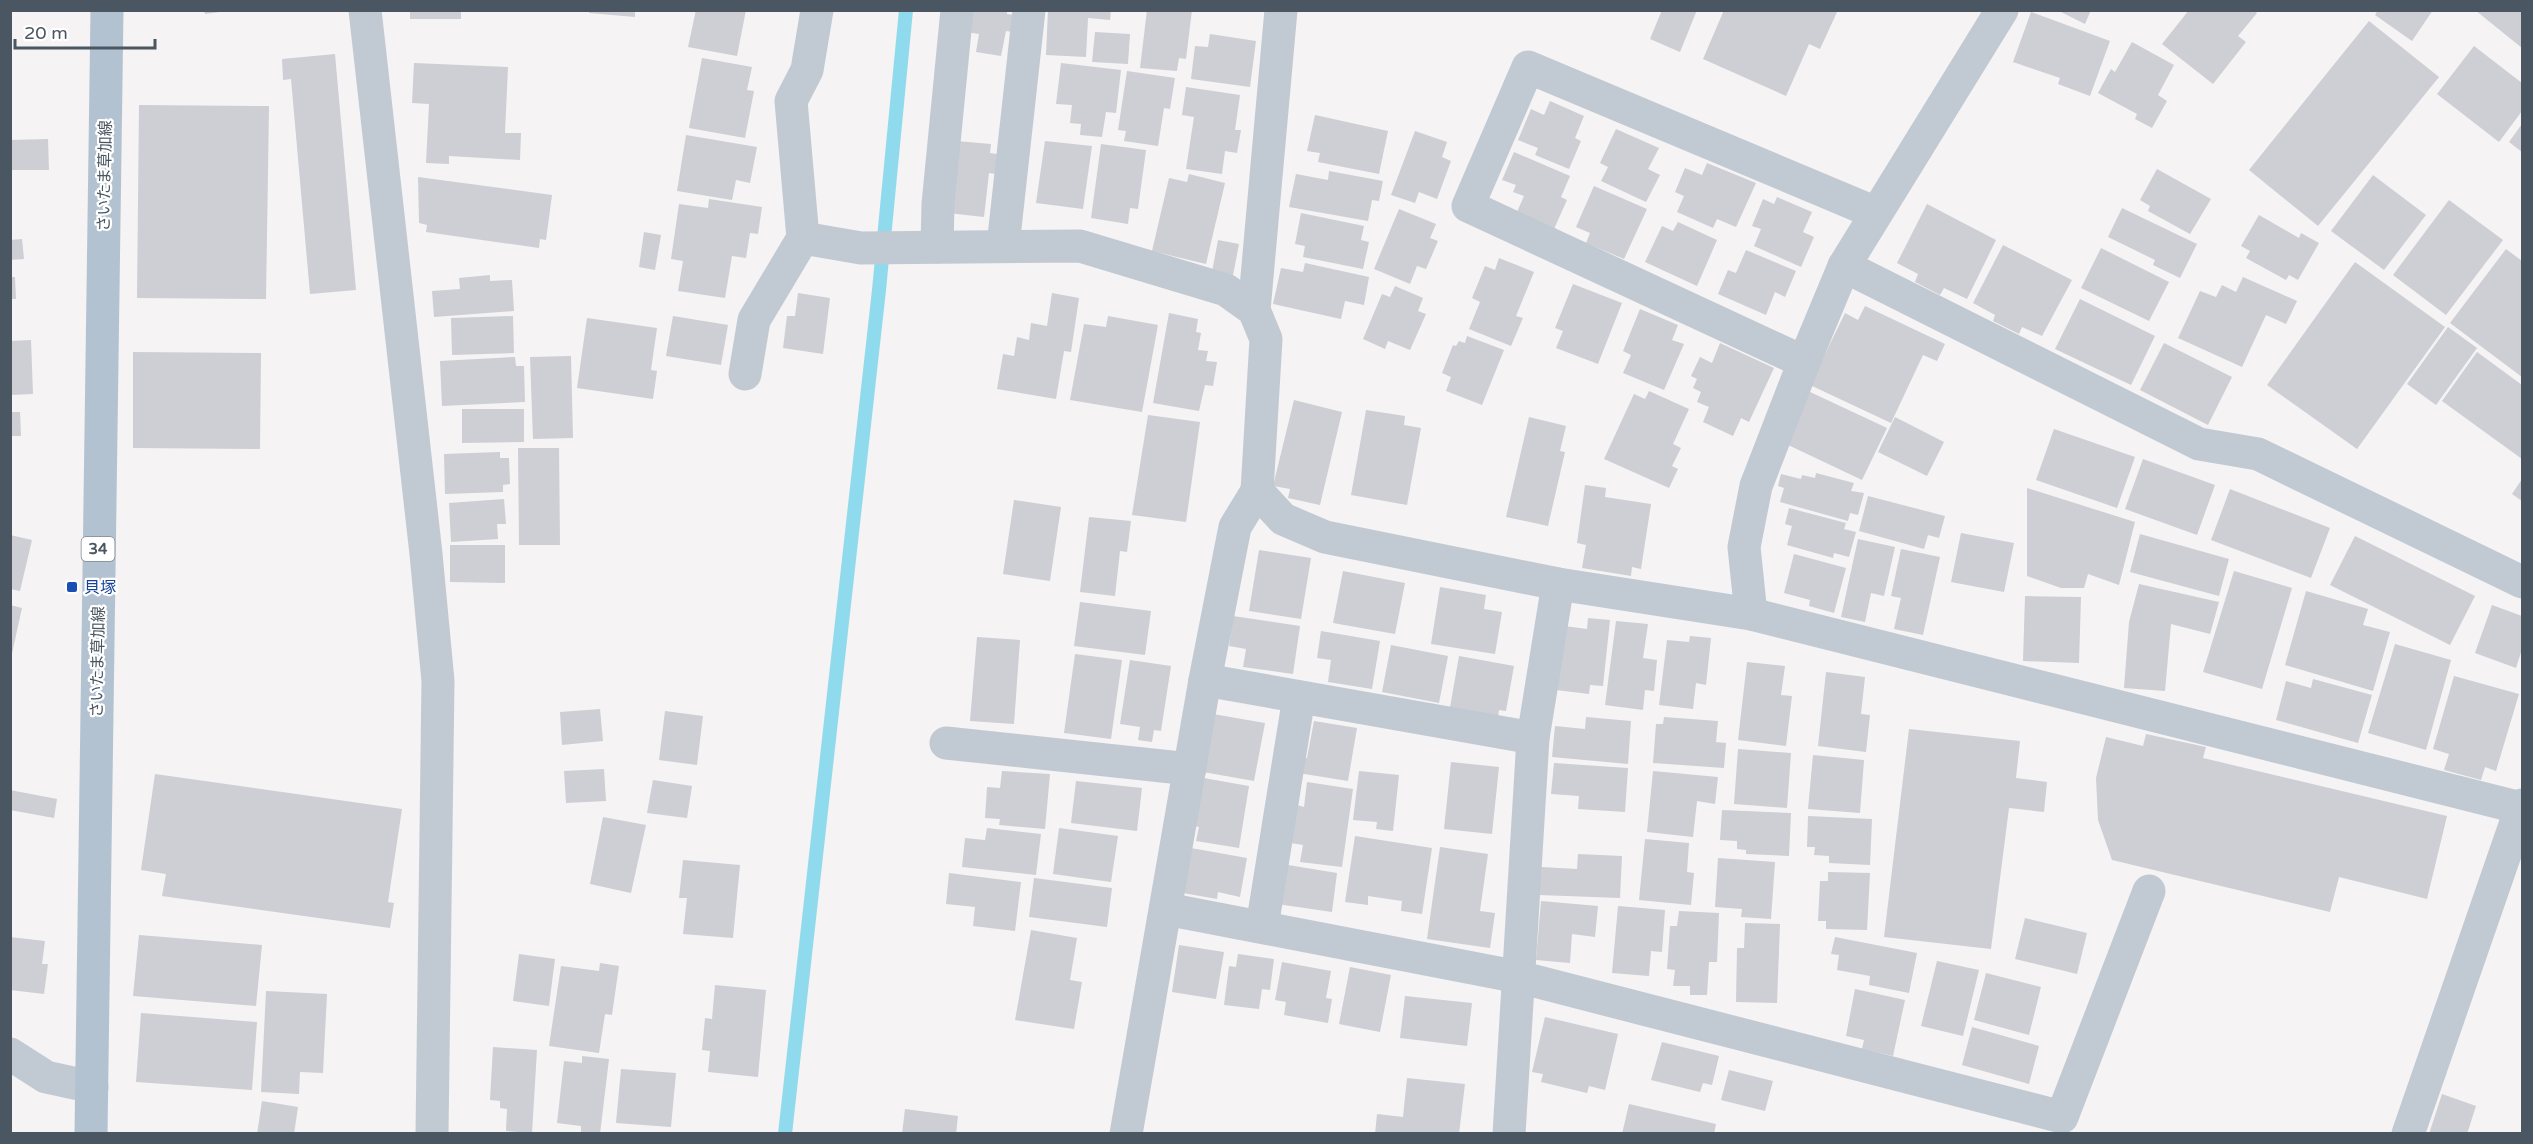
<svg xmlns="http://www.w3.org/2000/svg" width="2533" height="1144" font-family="'Varela Round','Noto Sans JP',sans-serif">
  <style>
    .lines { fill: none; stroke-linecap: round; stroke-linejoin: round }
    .stream { stroke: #90daee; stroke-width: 14 }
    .building { fill: #cdcfd5 }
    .minor { stroke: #c1cad2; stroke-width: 33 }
    .major { stroke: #b3c2d1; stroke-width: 33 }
    .transit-dot { fill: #1a4fb4; stroke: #fff; stroke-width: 2 }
    .labels { text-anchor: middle; stroke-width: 4.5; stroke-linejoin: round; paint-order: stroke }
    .shield { fill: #fff; stroke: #808990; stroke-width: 1.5 }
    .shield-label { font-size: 15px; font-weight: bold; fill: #4a5661 }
    .street-label { font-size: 16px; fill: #4a5661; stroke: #fff }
    .transit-label { font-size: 16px; fill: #164399; stroke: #fff; text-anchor: start }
  </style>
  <rect width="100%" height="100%" fill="#f5f3f3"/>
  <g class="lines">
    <polyline class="stream" points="785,1134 879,290 906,10"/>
  </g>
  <g class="building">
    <polygon points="204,10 220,10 220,12 205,14"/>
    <rect x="410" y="10" width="51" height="9"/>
    <polygon points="589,10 635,10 635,17 589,13"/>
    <polygon points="696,10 746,10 737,56 688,47"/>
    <polygon points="969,10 1007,10 1007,14 1015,15 1013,32 1006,31 1001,56 976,52 979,34 966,32"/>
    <polygon points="1048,10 1111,10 1110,20 1088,18 1086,57 1046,55"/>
    <polygon points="1147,10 1192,10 1186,59 1179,58 1177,71 1140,68"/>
    <polygon points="1662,10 1697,10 1680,52 1650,39"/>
    <polygon points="1724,10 1838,10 1820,49 1809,44 1786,96 1703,59"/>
    <polygon points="2057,10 2091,10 2085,24"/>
    <polygon points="2189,10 2254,10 2257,13 2238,36 2246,42 2213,84 2162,44"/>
    <polygon points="2378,10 2433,10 2412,41 2375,15"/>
    <polygon points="2475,10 2522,10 2522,48"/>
    <polygon points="2031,12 2110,41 2090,96 2058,84 2060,78 2013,62"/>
    <polygon points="2369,21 2439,77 2318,226 2249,170"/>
    <polygon points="1095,32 1130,34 1128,64 1092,62"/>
    <polygon points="1210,34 1256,41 1250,87 1191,79 1195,46 1208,47"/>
    <polygon points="2132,42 2174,65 2158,95 2167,101 2152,128 2135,119 2137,114 2098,93 2111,69 2115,72"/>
    <polygon points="2474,46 2522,83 2522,111 2499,142 2437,94"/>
    <polygon points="335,54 356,290 310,294 291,79 283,80 282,59"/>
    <polygon points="702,58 752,67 747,90 754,91 745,138 689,128"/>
    <polygon points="414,63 508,67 505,133 521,133 520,160 449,156 449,164 426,163 429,104 412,103"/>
    <polygon points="1061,63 1121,70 1116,113 1106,112 1102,137 1080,135 1081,124 1070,123 1072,105 1056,104"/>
    <polygon points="1127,71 1175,78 1170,109 1164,108 1158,146 1124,141 1126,131 1118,130"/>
    <polygon points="1186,87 1240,95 1235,130 1241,130 1237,153 1225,151 1222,174 1186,169 1194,117 1182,115"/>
    <polygon points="1550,101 1584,116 1575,138 1581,141 1569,169 1535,155 1538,148 1518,140 1531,109 1544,115"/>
    <polygon points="139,105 269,106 266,299 137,298"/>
    <polygon points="1315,115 1388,131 1379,174 1318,162 1320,153 1307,151"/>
    <polygon points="2522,124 2522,152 2509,142"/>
    <polygon points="1616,129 1659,148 1648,169 1660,175 1646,202 1601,181 1608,167 1600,163"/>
    <polygon points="1415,131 1447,142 1442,157 1451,161 1437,199 1419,192 1415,203 1391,195"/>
    <polygon points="686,135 757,147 750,183 736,180 732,200 677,191"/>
    <polygon points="48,139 49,170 10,170 10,140"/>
    <polygon points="956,141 991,144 990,153 997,154 995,174 989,173 984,217 948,213"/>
    <polygon points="1045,141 1092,146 1083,209 1036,203"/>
    <polygon points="1101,144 1146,150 1138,209 1130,208 1128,224 1091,218"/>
    <polygon points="1514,152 1570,176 1561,197 1567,200 1554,229 1517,212 1524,196 1513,192 1516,185 1502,180"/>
    <polygon points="1707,163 1756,183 1736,227 1717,219 1713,228 1677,212 1684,196 1675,192 1685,168 1702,175"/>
    <polygon points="2157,169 2211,199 2190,234 2148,211 2150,206 2140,200"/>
    <polygon points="1329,171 1383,181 1379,201 1372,200 1368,221 1289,207 1296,174 1328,180"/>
    <polygon points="1189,174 1225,183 1206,264 1152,251 1169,178 1187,182"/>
    <polygon points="2373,175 2426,215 2384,270 2331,231"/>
    <polygon points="418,177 552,195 546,240 540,239 539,248 426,232 427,225 419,223"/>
    <polygon points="1594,186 1647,209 1624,259 1586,243 1590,233 1576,227"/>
    <polygon points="1777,197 1812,212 1803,232 1814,237 1801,267 1754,246 1761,229 1752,226 1763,199 1774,204"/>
    <polygon points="709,199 762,207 758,234 750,233 746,258 732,256 725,298 678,291 683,261 671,259 679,204 708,208"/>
    <polygon points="2449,200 2503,240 2446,315 2393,275"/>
    <polygon points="1927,204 1996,240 1967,299 1944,288 1940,295 1915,282 1918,274 1897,263"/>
    <polygon points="2122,208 2197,244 2180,278 2153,265 2155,260 2108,237"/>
    <polygon points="1399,209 1436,224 1430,238 1438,241 1426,269 1417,266 1410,284 1374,269"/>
    <polygon points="1301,213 1364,226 1361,240 1369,242 1363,269 1303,257 1305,246 1295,244"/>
    <polygon points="2259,215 2299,238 2301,233 2319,243 2298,280 2289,275 2286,280 2246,258 2250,251 2241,246"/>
    <polygon points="1678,222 1717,240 1697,286 1645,262 1662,226 1673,231"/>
    <polygon points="644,232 661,235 655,270 639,267"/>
    <polygon points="22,239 24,259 10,260 10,240"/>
    <polygon points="1218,240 1239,244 1233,275 1212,272"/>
    <polygon points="2003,245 2072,280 2042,336 2022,327 2019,334 1993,321 1995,315 1973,303"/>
    <polygon points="2101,248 2169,282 2149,321 2081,288"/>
    <polygon points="2506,249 2522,261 2522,377 2450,323"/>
    <polygon points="1746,250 1796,271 1785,297 1775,292 1766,315 1718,294 1728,270 1736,273"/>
    <polygon points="1499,258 1534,272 1516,316 1523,318 1511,346 1469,329 1480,302 1472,298 1485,266 1495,270"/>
    <polygon points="2355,262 2445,327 2357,449 2267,385"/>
    <polygon points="1305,263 1369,277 1364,305 1345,301 1341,319 1273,304 1281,268 1303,272"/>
    <polygon points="490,275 490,281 512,280 514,311 434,317 432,291 460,289 459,278"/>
    <polygon points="10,277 15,277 16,299 10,299"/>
    <polygon points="2243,277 2297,301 2286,324 2266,315 2242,367 2178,338 2200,291 2216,297 2222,285 2236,292"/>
    <polygon points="1573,284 1622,303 1598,364 1556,348 1563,331 1555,328"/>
    <polygon points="1395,286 1423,298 1418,311 1426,314 1410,350 1388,341 1385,349 1363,339 1382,294 1390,297"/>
    <polygon points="798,293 830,298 823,354 783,348 787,316 795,316"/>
    <polygon points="1052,293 1079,298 1071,352 1064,351 1056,399 997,389 1003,354 1014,356 1017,337 1029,340 1031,323 1047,326"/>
    <polygon points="2080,299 2155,336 2131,385 2055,349"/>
    <polygon points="1865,306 1945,344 1937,361 1923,355 1891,423 1810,385 1845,313 1858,320"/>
    <polygon points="1640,309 1678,325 1672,340 1684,344 1664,390 1623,373 1631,355 1623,351"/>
    <polygon points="1169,313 1198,319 1196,332 1201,333 1198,350 1208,351 1206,361 1217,362 1213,386 1205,385 1199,411 1153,403"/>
    <polygon points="513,316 514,353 452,355 451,318"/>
    <polygon points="673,316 728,325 721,365 666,356"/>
    <polygon points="1108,316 1158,325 1142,412 1070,400 1084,324 1106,327"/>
    <polygon points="587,318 657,328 651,370 657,371 653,399 577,388"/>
    <polygon points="2448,327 2477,348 2436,405 2407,384"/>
    <polygon points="1467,336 1504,350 1482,405 1446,391 1451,377 1442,373 1453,345 1456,346 1459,341 1465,343"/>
    <polygon points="31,340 33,394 10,395 10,341"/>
    <polygon points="1720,343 1774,368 1749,422 1741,418 1733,436 1703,422 1709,407 1697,402 1701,392 1693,388 1697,379 1691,376 1700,357 1712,363"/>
    <polygon points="2164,343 2232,377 2208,425 2140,390"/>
    <polygon points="133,352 261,353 260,449 133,448"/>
    <polygon points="2477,352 2522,385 2522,459 2442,401"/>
    <polygon points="571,356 573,438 533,439 530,357"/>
    <polygon points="515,357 516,366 524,366 525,402 442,406 440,361"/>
    <polygon points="1649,391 1689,409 1673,444 1681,448 1672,466 1678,469 1669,488 1604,459 1634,394 1645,399"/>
    <polygon points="1808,391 1887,428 1862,480 1784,443"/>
    <polygon points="1294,400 1342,412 1320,505 1288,498 1290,489 1273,486"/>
    <polygon points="462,409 524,409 524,442 462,443"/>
    <polygon points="1366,410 1405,416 1404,425 1421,428 1407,505 1351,495"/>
    <polygon points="10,412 20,412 21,436 10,436"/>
    <polygon points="1148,415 1200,422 1186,522 1132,515"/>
    <polygon points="1529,417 1566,426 1560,451 1565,452 1548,526 1506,517"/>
    <polygon points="1895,417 1944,442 1927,476 1878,452"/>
    <polygon points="2054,429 2135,457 2117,508 2036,480"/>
    <polygon points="518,448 559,448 560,545 519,545"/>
    <polygon points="500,452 500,458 509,458 510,484 503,485 503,492 445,494 444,454"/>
    <polygon points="2143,459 2215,485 2197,535 2125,509"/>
    <polygon points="1816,473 1854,483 1851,491 1864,493 1858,515 1850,513 1848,521 1780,502 1784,488 1778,486 1781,474 1801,479 1802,475 1815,478"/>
    <polygon points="2522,479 2522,501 2512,494"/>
    <polygon points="1585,485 1606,488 1605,497 1651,504 1641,569 1632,567 1631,576 1582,568 1586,545 1577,543"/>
    <polygon points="2027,488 2135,522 2119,585 2088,574 2084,588 2061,588 2027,576"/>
    <polygon points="2230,489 2330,528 2311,578 2211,540"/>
    <polygon points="1868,496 1945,516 1939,538 1928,535 1924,549 1859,531"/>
    <polygon points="504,499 506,524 497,524 498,539 451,542 449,503"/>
    <polygon points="1014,500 1061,507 1050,581 1003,574"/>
    <polygon points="1789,508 1846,523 1844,529 1856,532 1849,557 1834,553 1833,558 1787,545 1792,526 1785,524"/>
    <polygon points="1089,517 1131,521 1127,552 1120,551 1115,596 1080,592"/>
    <polygon points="1961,533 2014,543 2004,592 1951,582"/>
    <polygon points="2140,534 2229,559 2219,596 2130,572"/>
    <polygon points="10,535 32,540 20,591 10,589"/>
    <polygon points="2355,536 2475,596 2450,645 2330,585"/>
    <polygon points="1858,539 1895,547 1884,596 1871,593 1865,622 1841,617"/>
    <polygon points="450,545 505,545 505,583 450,582"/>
    <polygon points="1901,549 1940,557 1923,635 1894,629 1901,598 1891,596"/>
    <polygon points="1259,550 1311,558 1301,619 1249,611"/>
    <polygon points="1794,554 1846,568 1834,613 1809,606 1810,600 1784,593"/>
    <polygon points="1343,571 1405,583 1395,634 1333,623"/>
    <polygon points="2234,571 2292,588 2262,689 2203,672"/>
    <polygon points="2139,584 2219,602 2210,634 2171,624 2165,691 2124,688 2129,622"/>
    <polygon points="1440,587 1486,595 1484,609 1502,612 1495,654 1431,644"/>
    <polygon points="2306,591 2368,609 2363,625 2390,632 2373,691 2285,665"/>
    <polygon points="2025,596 2081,597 2079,663 2023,661"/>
    <polygon points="1080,602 1151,611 1145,655 1074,646"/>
    <polygon points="10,605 22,608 11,658 10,658"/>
    <polygon points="2492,605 2522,616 2522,649 2516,668 2475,653"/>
    <polygon points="1233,616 1300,626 1293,674 1243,667 1246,649 1229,646"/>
    <polygon points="1588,618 1610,620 1603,686 1590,685 1589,694 1556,690 1564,626 1587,629"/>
    <polygon points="1616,621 1648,624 1643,658 1657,660 1654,691 1645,690 1643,710 1605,705"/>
    <polygon points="1321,631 1380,641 1372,689 1328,682 1331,660 1317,658"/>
    <polygon points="1690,636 1711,638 1706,685 1696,683 1693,709 1659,705 1667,640 1689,642"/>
    <polygon points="977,637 1020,640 1014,724 970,721"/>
    <polygon points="2395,644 2451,660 2426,750 2368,733"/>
    <polygon points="1391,645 1448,656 1439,703 1382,692"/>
    <polygon points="1075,654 1122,660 1111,739 1064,733"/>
    <polygon points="1459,656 1514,666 1506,711 1499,710 1498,717 1449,713"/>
    <polygon points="1130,660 1171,666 1161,731 1154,730 1152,742 1138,740 1140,727 1120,724"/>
    <polygon points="1747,662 1785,666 1781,695 1792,696 1786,746 1738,740"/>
    <polygon points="1826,672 1865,677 1861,714 1870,715 1866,752 1818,746"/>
    <polygon points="2454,676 2519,694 2496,771 2485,767 2481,780 2444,770 2449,754 2433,749"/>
    <polygon points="2313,679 2372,695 2358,743 2276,720 2286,681 2311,688"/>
    <polygon points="600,709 603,741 562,745 560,712"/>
    <polygon points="665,711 703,716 697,765 659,760"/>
    <polygon points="1213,714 1265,723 1254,781 1203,772"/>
    <polygon points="1586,717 1631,721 1628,764 1552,757 1555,726 1585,729"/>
    <polygon points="1664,717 1718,721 1716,742 1726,743 1724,768 1653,763 1656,724 1663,724"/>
    <polygon points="1314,721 1357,728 1348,781 1292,772 1295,755 1307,758"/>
    <polygon points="1909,729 2020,741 2016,778 2047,782 2044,812 2009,808 1991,949 1884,937"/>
    <polygon points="2146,734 2206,747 2203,758 2447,816 2427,899 2339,877 2330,912 2112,860 2098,820 2096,778 2106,737 2143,746"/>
    <polygon points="1738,749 1791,753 1787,808 1734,804"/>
    <polygon points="1813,755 1864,760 1860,813 1808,809"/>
    <polygon points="1451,762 1499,767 1492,834 1444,829"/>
    <polygon points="1554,763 1628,768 1625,812 1578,809 1579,796 1551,794"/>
    <polygon points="604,769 606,801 566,803 564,771"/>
    <polygon points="1002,771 1050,774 1045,829 999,825 1000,819 985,818 987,787 1000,788"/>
    <polygon points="1359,771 1399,775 1393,831 1376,829 1377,822 1353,820"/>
    <polygon points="1653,771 1718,777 1715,804 1697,801 1693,837 1647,832"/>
    <polygon points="155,774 402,809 388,902 394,903 390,928 162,896 166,874 141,870"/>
    <polygon points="1198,777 1249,786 1239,848 1196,841 1199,827 1189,825"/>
    <polygon points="653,780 692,786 687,818 647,813"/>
    <polygon points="1076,781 1142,788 1137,831 1071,823"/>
    <polygon points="1307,782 1353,789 1342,867 1300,862 1303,845 1291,843 1297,805 1304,807"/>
    <polygon points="10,790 57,799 54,818 10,810"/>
    <polygon points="1722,810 1791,813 1789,856 1746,854 1746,850 1737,849 1737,841 1720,840"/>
    <polygon points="1808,816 1872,819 1870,865 1829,863 1829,856 1814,855 1815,847 1807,847"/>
    <polygon points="603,817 646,825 631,893 590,884"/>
    <polygon points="987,828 1041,834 1036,875 962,867 965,838 985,840"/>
    <polygon points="1059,828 1118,836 1111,882 1053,874"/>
    <polygon points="1355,836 1432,848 1422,914 1401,911 1402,901 1368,896 1368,905 1345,902"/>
    <polygon points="1645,839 1689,843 1687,872 1694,873 1691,905 1639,900"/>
    <polygon points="1440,847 1488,854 1480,911 1495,913 1490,948 1427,939"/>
    <polygon points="1191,848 1247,858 1240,897 1218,892 1217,899 1183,893"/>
    <polygon points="1578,854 1622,856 1620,898 1539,895 1541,867 1577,869"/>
    <polygon points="1718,858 1775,862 1771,919 1741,917 1742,909 1715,907"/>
    <polygon points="683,860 740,865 733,938 683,934 687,898 679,898"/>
    <polygon points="1282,864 1337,873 1332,912 1277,904"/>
    <polygon points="1828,872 1870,873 1867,930 1826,929 1826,921 1818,921 1820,881 1828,881"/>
    <polygon points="949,873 1021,882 1015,931 973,926 975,907 946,904"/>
    <polygon points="1034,878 1112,888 1107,927 1029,917"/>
    <polygon points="1541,901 1598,906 1595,937 1572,934 1570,963 1536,960"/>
    <polygon points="1618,906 1665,910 1662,952 1651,951 1649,976 1612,973"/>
    <polygon points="1679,911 1719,913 1717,962 1709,962 1707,995 1690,995 1690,986 1673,986 1675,970 1667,969 1670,926 1677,926"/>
    <polygon points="2025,918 2087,933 2077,974 2015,959"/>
    <polygon points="1745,923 1780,924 1777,1003 1736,1002 1737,948 1744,948"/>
    <polygon points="1031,930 1077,938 1070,980 1082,982 1074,1029 1015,1020"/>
    <polygon points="139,935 262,945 256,1006 133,996"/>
    <polygon points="10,937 45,941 42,964 48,964 44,994 10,990"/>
    <polygon points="1835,937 1917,953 1909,993 1869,985 1870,976 1837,970 1839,955 1831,954"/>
    <polygon points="1179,945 1224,952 1216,999 1172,992"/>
    <polygon points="519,954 555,959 549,1006 513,1001"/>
    <polygon points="1238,954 1274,959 1270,990 1262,989 1259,1009 1224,1005 1229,966 1236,967"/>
    <polygon points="1937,961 1979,970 1963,1036 1921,1026"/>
    <polygon points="1282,962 1331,971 1326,998 1332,999 1328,1023 1284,1015 1286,1002 1275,1000"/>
    <polygon points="600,963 619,966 612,1015 605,1014 599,1053 549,1046 561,966 599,971"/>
    <polygon points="1350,967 1391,975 1380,1032 1339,1024"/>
    <polygon points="1986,973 2041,987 2029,1035 1974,1020"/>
    <polygon points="715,985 766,990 758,1077 708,1072 710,1051 702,1050 705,1018 712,1019"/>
    <polygon points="1855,989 1905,1000 1893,1056 1862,1049 1864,1040 1846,1036"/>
    <polygon points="266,991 327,994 323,1073 300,1072 299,1094 261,1092"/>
    <polygon points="1405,996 1472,1003 1467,1046 1400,1038"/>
    <polygon points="141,1013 257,1022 252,1090 136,1082"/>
    <polygon points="1545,1017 1618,1034 1605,1090 1589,1086 1587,1093 1541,1082 1543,1074 1532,1072"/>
    <polygon points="1972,1027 2039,1046 2029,1084 1962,1065"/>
    <polygon points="1662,1042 1719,1056 1712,1085 1703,1083 1700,1092 1651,1080"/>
    <polygon points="493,1047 537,1050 532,1133 506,1131 507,1109 500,1108 500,1101 490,1100"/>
    <polygon points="582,1056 609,1059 600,1134 581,1132 581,1126 557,1123 564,1061 582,1063"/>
    <polygon points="621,1069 676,1073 671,1127 616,1123"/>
    <polygon points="1729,1070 1773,1081 1765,1111 1721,1100"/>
    <polygon points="1407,1078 1465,1084 1459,1134 1375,1134 1377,1114 1403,1117"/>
    <polygon points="2442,1094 2476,1106 2467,1134 2429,1134"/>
    <polygon points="262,1101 298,1107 294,1134 257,1134"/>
    <polygon points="1629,1104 1716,1124 1714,1134 1622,1134"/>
    <polygon points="905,1109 958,1116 956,1134 902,1134"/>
  </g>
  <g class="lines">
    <g class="minor">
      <polyline points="365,10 426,554 438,681 432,1134"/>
      <polyline points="803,238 861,248 1080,246 1226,290 1254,310 1266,339 1257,491 1283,519 1325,537 1558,584 1751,614 2521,808"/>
      <polyline points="1003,246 1029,10"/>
      <polyline points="937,247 938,204 957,10"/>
      <polyline points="1844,266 2199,444 2258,454 2522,582"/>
      <polyline points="1254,310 1281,10"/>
      <polyline points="1804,362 1468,206 1528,67 1876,213"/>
      <polyline points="745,374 754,320 803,238 791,101 807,70 817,10"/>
      <polyline points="1751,614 1744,547 1756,486 1804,362 1844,266 2002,10"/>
      <polyline points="1205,680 1533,738"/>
      <polyline points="946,743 1190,769"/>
      <polyline points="1166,909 1519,977 2062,1117 2149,891"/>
      <polyline points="1262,927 1299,697"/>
      <polyline points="10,1054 46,1077 92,1087"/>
      <polyline points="1126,1134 1205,680 1235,527 1257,491"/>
      <polyline points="1509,1134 1533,738 1558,584"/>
      <polyline points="2408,1134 2522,805"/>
    </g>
    <polyline class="major" points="91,1134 107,10"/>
  </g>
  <rect class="transit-dot" x="66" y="581" width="12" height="12" rx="3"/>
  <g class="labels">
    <rect class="shield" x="81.5" y="537" width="33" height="24" rx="4.5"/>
    <g class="shield-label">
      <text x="98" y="554">34</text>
    </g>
    <g class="street-label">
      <text transform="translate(104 176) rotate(-89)" y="6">さいたま草加線</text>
      <text transform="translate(97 662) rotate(-89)" y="6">さいたま草加線</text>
    </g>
    <g class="transit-label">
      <text x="84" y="593">貝塚</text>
    </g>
  </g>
  <rect width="2533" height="1144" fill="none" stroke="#4a5661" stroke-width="24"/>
  <path d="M15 39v9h140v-9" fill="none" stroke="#4a5661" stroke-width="3"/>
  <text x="24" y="39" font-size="18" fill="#4a5661" stroke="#ffffff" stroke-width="4.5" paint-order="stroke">20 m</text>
</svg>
